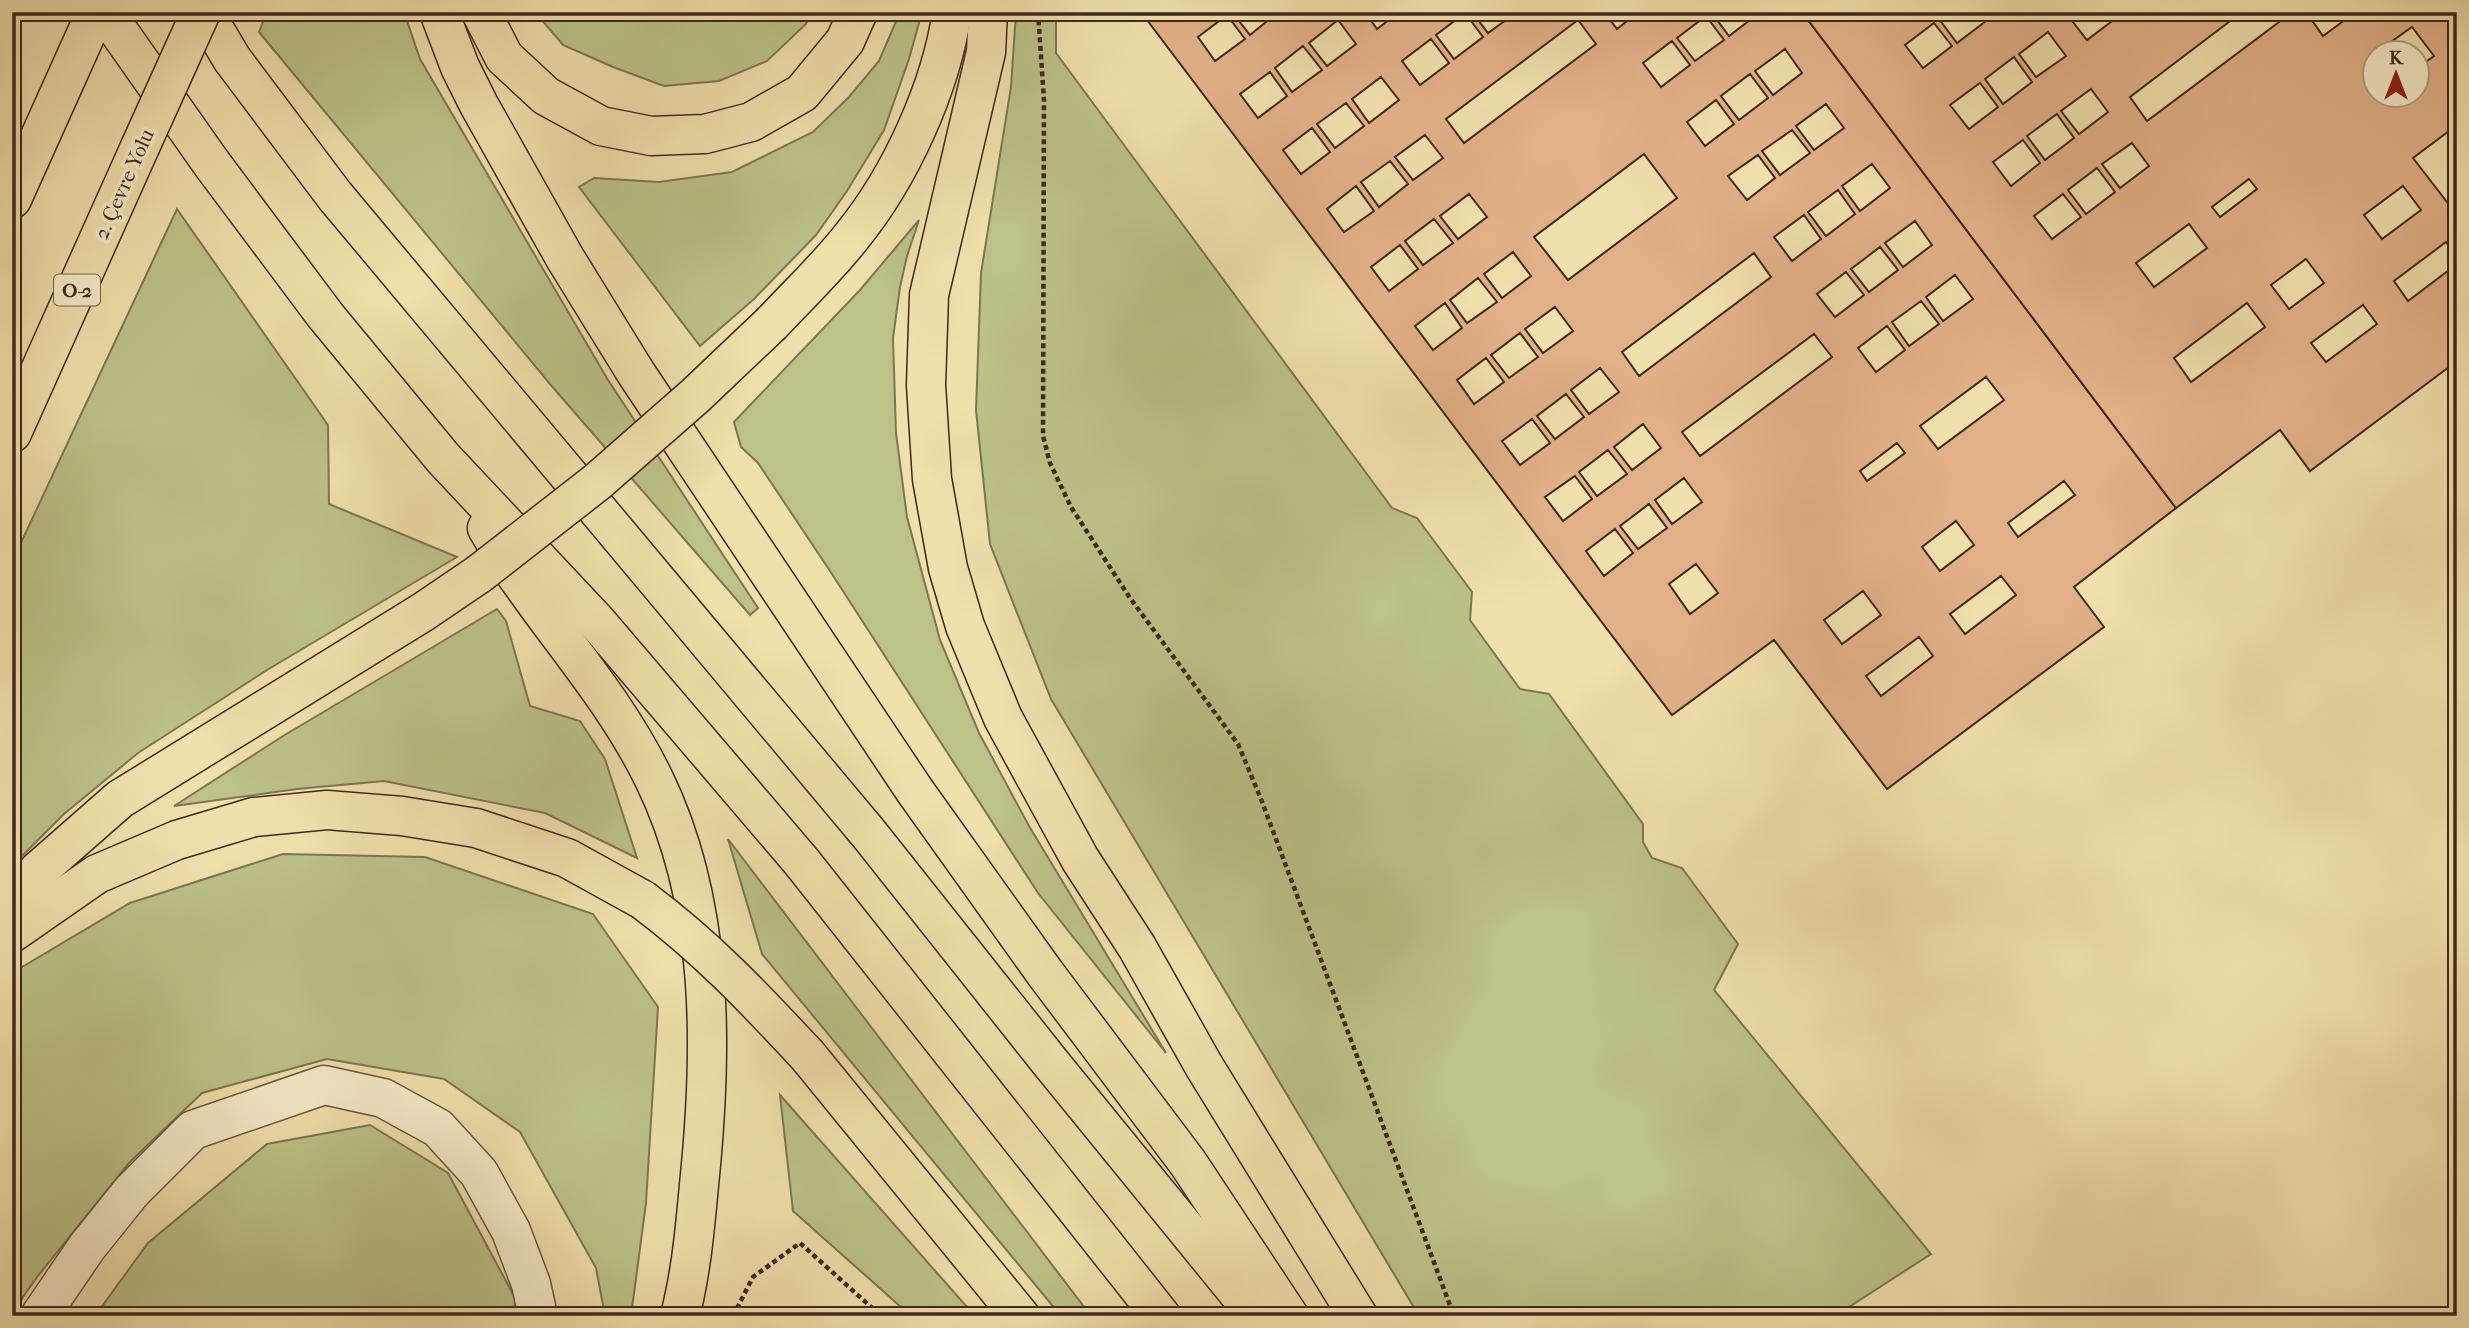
<svg xmlns="http://www.w3.org/2000/svg" width="2469" height="1328" font-family="'IM FELL French Canon',serif">
  <style>
    .green { fill: #bcc288; stroke: #7e7554; stroke-width: 2 }
    .building { fill: #e2b087; stroke: #3f281f; stroke-width: 2; fill-rule: evenodd }
    .lines { fill: none; stroke-linecap: round; stroke-linejoin: round }
    .minor-casing { stroke: #6b5642; stroke-width: 41 }
    .motorway-casing { stroke: #3f281f; stroke-width: 41 }
    .path { stroke: #3f281f; stroke-width: 4.5; stroke-dasharray: 5 3.5; stroke-linecap: butt }
    .minor { stroke: #f5ebc9; stroke-width: 38 }
    .motorway { stroke: #f0e0ac; stroke-width: 38 }
    .motorway-bridge-casing { stroke: #3f281f; stroke-width: 41; stroke-linecap: butt }
    .motorway-bridge { stroke: #f0e0ac; stroke-width: 38 }
    .labels { text-anchor: middle; stroke-width: 7; stroke-linejoin: round; paint-order: stroke }
    .shield { fill: #f5ebc9; stroke: #766252; stroke-width: 2 }
    .shield-label { font-size: 19px; font-weight: bold; fill: #3f281f }
    .street-label { font-size: 21px; fill: #3f281f; stroke: #f5ebc9 }
  </style>
  <rect width="100%" height="100%" fill="#f0e0ac"/>
  <filter id="stains"><feTurbulence type="fractalNoise" baseFrequency=".00286" numOctaves="4"/><feColorMatrix values="0 0 0 0 .2 0 0 0 0 .09 0 0 0 0 .02 0 0 0 .5 -.17"/></filter>
  <radialGradient id="worn" r=".72"><stop offset=".6" stop-color="#630" stop-opacity="0"/><stop offset="1" stop-color="#630" stop-opacity=".3"/></radialGradient>
  <g class="green">
    <polygon points="267,12 404,12 420,59 608,380 758,608 750,615 550,384 259,32"/>
    <polygon points="535,12 812,12 806,24 767,61 719,81 664,86 613,67 563,45"/>
    <polygon points="900,12 922,12 909,59 884,130 847,191 816,235 754,299 700,346 579,187 594,178 659,182 732,172 813,132 849,97 879,61"/>
    <polygon points="1016,12 1056,12 1056,53 1392,508 1417,518 1472,592 1470,620 1520,689 1549,694 1643,824 1643,842 1652,858 1682,868 1738,944 1714,990 1931,1254 1835,1316 1419,1316 1051,699 990,544 976,410 981,273 1011,87"/>
    <polygon points="177,209 328,425 329,504 457,557 267,670 138,753 64,814 12,866 12,562"/>
    <polygon points="919,220 907,256 900,287 893,338 896,433 907,517 940,640 979,733 1029,826 1166,1053 1038,893 830,571 758,463 741,447 734,422 860,290"/>
    <polygon points="497,609 506,621 530,706 580,721 605,759 637,858 545,813 384,781 297,789 174,806 283,736"/>
    <polygon points="728,839 1091,1316 1061,1316 762,954"/>
    <polygon points="283,854 425,857 593,914 658,1007 646,1203 631,1316 605,1316 596,1268 520,1132 444,1079 327,1059 202,1093 129,1163 37,1277 12,1313 12,973 130,903"/>
    <polygon points="780,1095 975,1316 911,1316 793,1211"/>
    <polygon points="370,1125 448,1173 515,1298 514,1316 95,1316 148,1243 267,1144"/>
  </g>
  <g class="building">
    <path d="M1141 12H1232L1250 35 1278 12H1365L1377 29 1399 12H1472L1488 33 1517 12H1604L1617 29 1638 12H1711L1729 36 1758 14 1757 12H1802L2176 508 2074 587 2104 627 1887 789 1774 640 1672 715ZM1465 13 1483 37 1454 59 1436 35ZM1227 15 1245 39 1215 61 1198 37ZM1706 16 1724 40 1695 61 1677 38ZM1338 20 1356 44 1327 66 1309 43ZM1578 20 1596 44 1464 143 1446 119ZM1431 39 1449 63 1420 85 1402 61ZM1672 41 1690 65 1661 87 1643 63ZM1303 46 1322 70 1292 92 1275 68ZM1785 49 1802 73 1773 95 1755 71ZM1270 72 1287 96 1258 118 1240 94ZM1750 74 1768 98 1739 120 1721 96ZM1381 77 1399 100 1369 123 1352 99ZM1716 100 1734 124 1705 146 1687 122ZM1346 103 1364 126 1335 148 1317 124ZM1826 104 1844 128 1814 150 1796 126ZM1312 128 1330 152 1301 174 1283 150ZM1792 130 1810 153 1780 175 1762 151ZM1425 135 1443 158 1413 180 1395 157ZM1644 154 1677 198 1568 280 1534 237ZM1758 155 1775 178 1747 200 1728 176ZM1390 161 1408 184 1379 207 1361 182ZM1872 164 1890 188 1860 211 1842 186ZM1356 186 1374 211 1344 232 1327 209ZM1838 190 1855 214 1826 236 1808 212ZM1469 194 1487 217 1458 239 1440 216ZM1804 215 1821 239 1792 261 1774 237ZM1434 219 1453 243 1423 265 1405 241ZM1915 221 1932 245 1903 267 1885 243ZM1400 245 1418 269 1389 291 1371 267ZM1880 247 1898 270 1869 292 1851 269ZM1513 252 1531 276 1502 298 1484 274ZM1754 253 1771 277 1639 376 1622 352ZM1846 272 1864 295 1835 317 1817 294ZM1955 275 1973 299 1943 321 1926 297ZM1478 278 1497 302 1467 323 1450 300ZM1921 301 1939 324 1909 346 1892 322ZM1445 303 1462 328 1433 350 1415 326ZM1555 307 1573 331 1543 353 1525 329ZM1887 326 1905 350 1876 372 1858 348ZM1520 333 1538 357 1509 378 1491 355ZM1814 334 1832 357 1700 456 1682 432ZM1486 358 1504 382 1474 404 1457 380ZM1600 368 1619 392 1589 414 1571 390ZM1986 377 2004 400 1938 449 1920 426ZM1566 394 1584 417 1555 439 1537 416ZM1532 419 1550 443 1520 465 1502 441ZM1643 424 1661 448 1632 470 1614 447ZM1897 443 1905 453 1867 481 1860 471ZM1608 450 1627 474 1597 496 1579 472ZM1575 476 1592 499 1563 521 1545 497ZM1684 478 1702 502 1672 524 1655 500ZM2064 481 2075 495 2018 537 2008 523ZM1649 504 1667 528 1638 549 1620 526ZM1956 521 1974 545 1940 571 1922 547ZM1615 529 1633 553 1604 576 1586 551ZM1696 564 1718 593 1690 614 1669 584ZM2001 576 2016 595 1965 634 1950 614ZM1863 591 1881 615 1842 644 1824 620ZM1919 637 1933 656 1881 696 1866 676Z"/>
    <path d="M1802 12H1948L1939 19 1957 43 1986 21 1979 12H1987L1991 17 1998 12H2075L2069 17 2087 40 2124 12H2242L2130 97 2147 121 2279 22 2272 12H2306L2323 36 2353 14 2351 12H2457V125L2413 158 2457 215V257L2446 242 2394 281 2408 301 2457 264V361L2310 471 2280 430 2176 508ZM1934 23 1952 46 1923 68 1905 45ZM2412 27 2434 56 2416 69V94H2374V52H2388L2384 47ZM2048 32 2066 56 2036 77 2019 54ZM2014 57 2032 82 2003 104 1985 79ZM1980 83 1998 107 1969 129 1950 105ZM2091 89 2108 112 2079 134 2061 111ZM2057 114 2074 138 2045 160 2027 136ZM2023 140 2040 163 2011 186 1993 162ZM2132 143 2149 166 2120 188 2102 164ZM2097 168 2115 192 2086 214 2068 190ZM2249 179 2257 189 2220 217 2212 207ZM2403 186 2421 210 2382 239 2364 215ZM2063 194 2081 217 2052 239 2034 216ZM2189 224 2207 248 2154 287 2136 263ZM2306 259 2324 283 2289 309 2271 285ZM2247 303 2265 327 2191 382 2174 358ZM2363 305 2377 324 2326 362 2311 343Z"/>
  </g>
  <g class="lines">
    <defs>
      <polyline id="minor" points="40,1316 87,1247 132,1191 193,1130 324,1085 383,1098 438,1128 479,1173 511,1231 531,1284 538,1316"/>
      <g id="motorway">
        <polyline points="105,12 212,164 325,315 443,458 597,622 801,861 1161,1316"/>
        <polyline points="204,12 232,59 335,196 869,834 1050,1062 1257,1316"/>
        <polyline points="439,12 460,67 479,105 565,258 636,373 915,791 1045,973 1188,1163 1289,1316"/>
        <polyline points="481,12 504,57 546,96 601,126 651,136 705,134 751,122 802,93 845,41 858,12"/>
        <polyline points="988,12 986,52 929,295 926,385 932,479 948,568 965,626 1003,718 1080,859 1137,947 1204,1066 1358,1316"/>
        <polyline points="12,199 96,12"/>
        <path d="M772 323C798 295 828 267 852 236 900 177 941 88 952 12"/>
        <polyline points="12,433 140,147"/>
        <path d="M487 528C498 546 508 565 521 582 567 648 618 705 654 779 715 904 713 1050 699 1185 695 1229 691 1273 680 1316"/>
        <polyline points="12,898 39,870 120,799 423,612 479,574"/>
        <polyline points="12,933 97,874 177,840 254,817 327,810 402,816 476,828 567,858 643,900"/>
        <polyline points="808,1056 1020,1316"/>
      </g>
    </defs>
    <use href="#minor" class="minor-casing"/>
    <use href="#motorway" class="motorway-casing"/>
    <g class="path">
      <polyline points="1038,12 1044,100 1043,436 1050,463 1071,507 1130,598 1238,744 1261,799 1454,1316"/>
      <polyline points="733,1316 753,1277 800,1243 881,1316"/>
    </g>
    <use href="#minor" class="minor"/>
    <use href="#motorway" class="motorway"/>
    <defs>
      <g id="motorway-bridge">
        <polyline points="140,147 201,12"/>
        <polyline points="479,574 597,482 695,396 772,323"/>
        <path d="M643 900C706 947 755 999 808 1056"/>
      </g>
    </defs>
    <use href="#motorway-bridge" class="motorway-bridge-casing"/>
    <use href="#motorway-bridge" class="motorway-bridge"/>
  </g>
  <g class="labels">
    <rect class="shield" x="54" y="274.5" width="46" height="31" rx="5"/>
    <g class="shield-label">
      <text x="77" y="297">O-2</text>
    </g>
    <g class="street-label">
      <text transform="translate(124 184) rotate(-66)" y="7">2. Çevre Yolu</text>
    </g>
  </g>
  <rect width="2469" height="1328" fill="none" stroke="#f0e0ac" stroke-width="42"/>
  <rect x="14" y="14" width="2441" height="1300" fill="none" stroke="#3f281f" stroke-width="3.5"/>
  <rect x="21" y="21" width="2427" height="1286" fill="none" stroke="#3f281f" stroke-width="2"/>
  <g transform="translate(2396 74)"><circle r="33" fill="#f5ebc9" stroke="#ac9d85" stroke-width="2"/>
  <path d="M0-5L12 26L0 18L-12 26Z" fill="#8f2418"/>
  <text y="-10" font-size="19" font-weight="bold" text-anchor="middle" fill="#3f281f">K</text>
  </g>
  <rect width="100%" height="100%" filter="url(#stains)"/>
  <rect width="100%" height="100%" fill="url(#worn)"/>
</svg>
